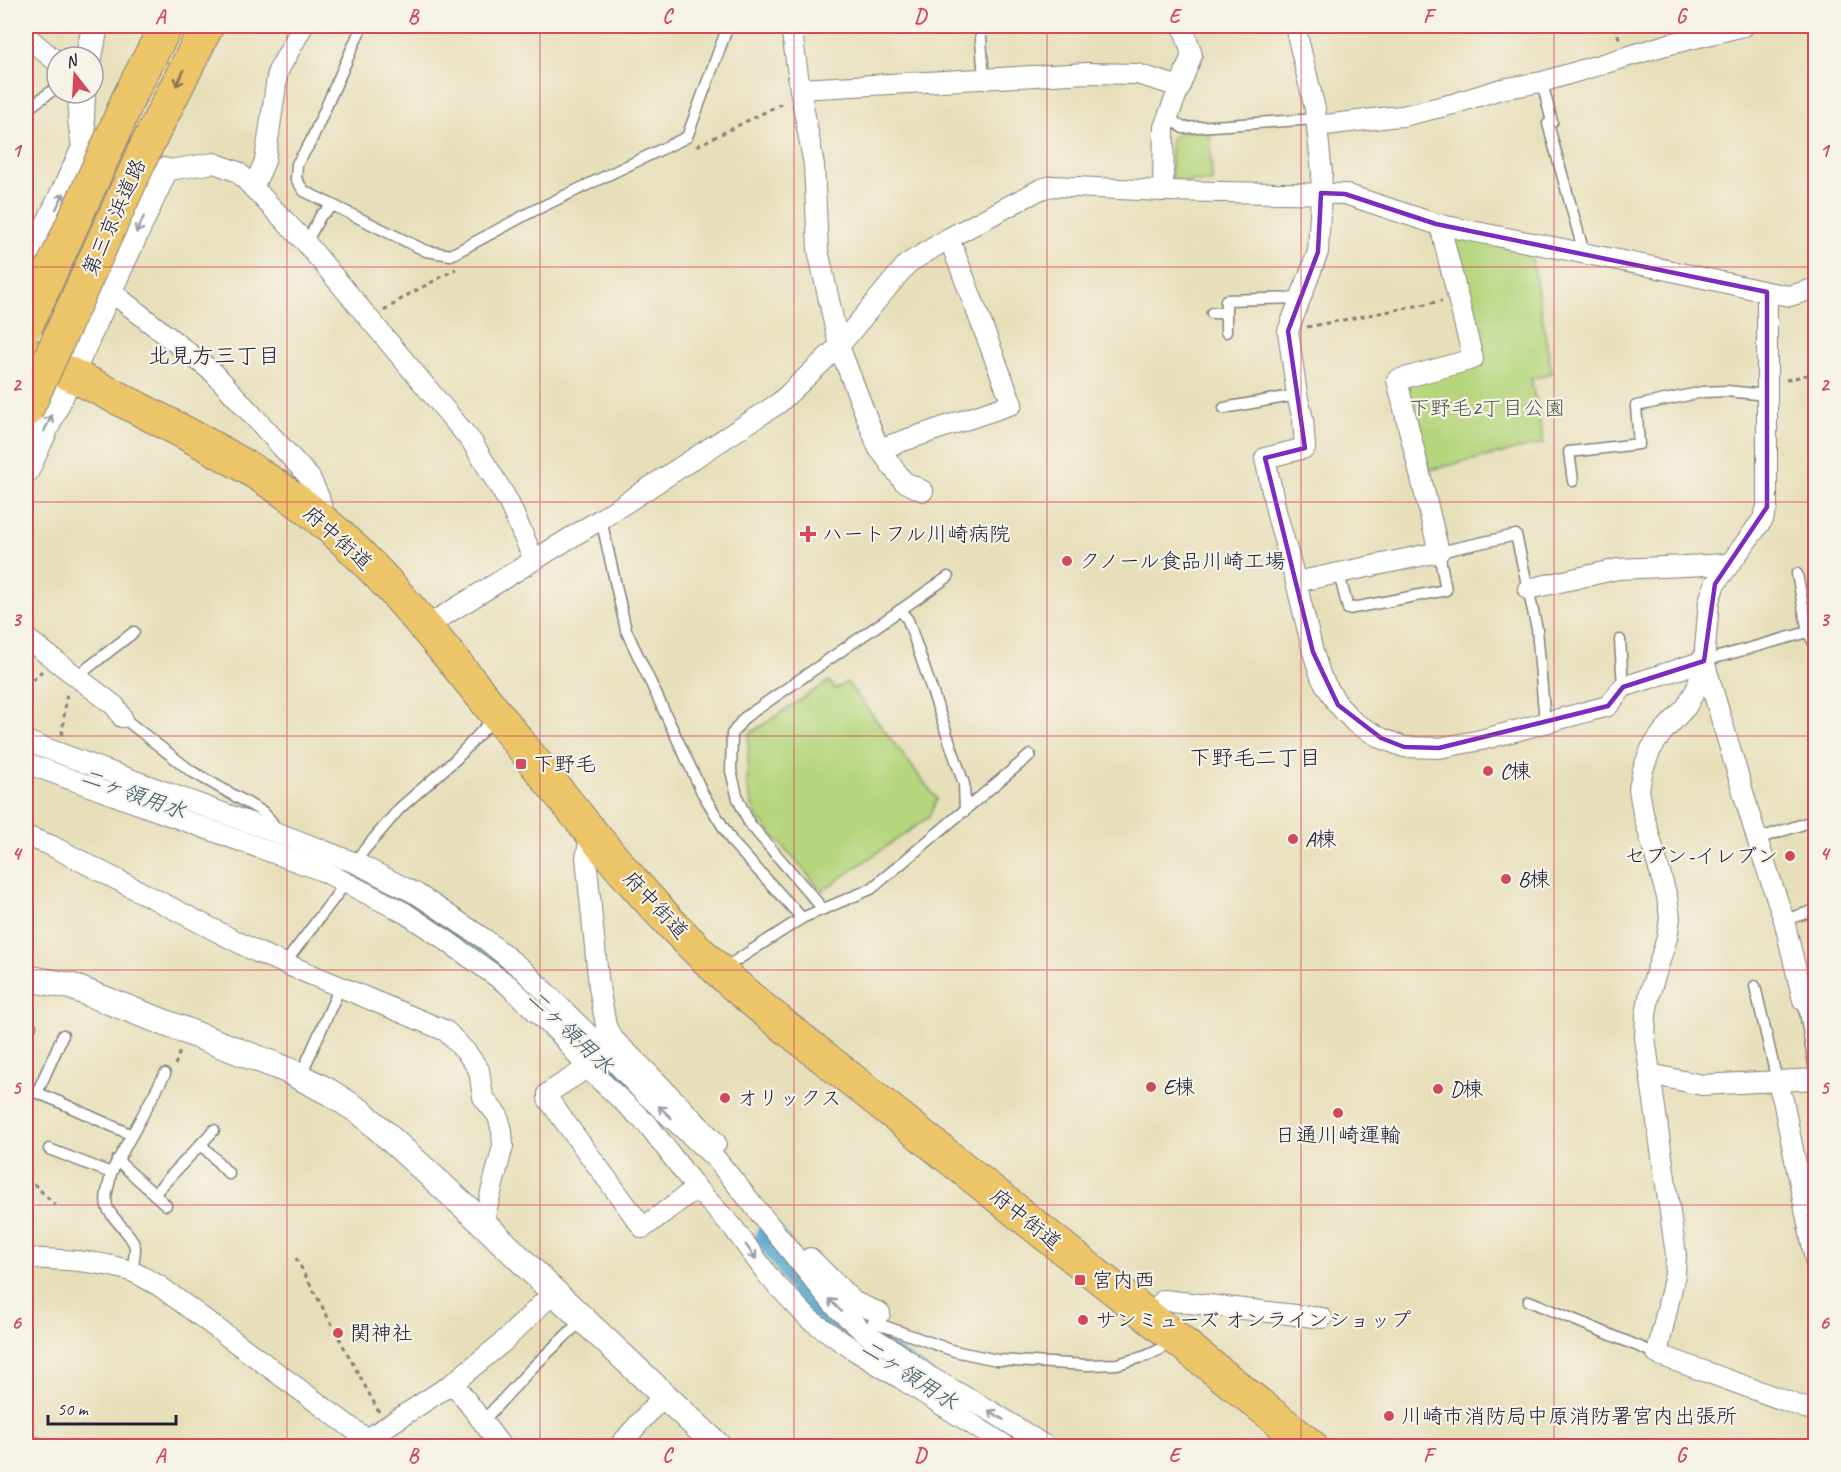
<svg xmlns="http://www.w3.org/2000/svg" width="1841" height="1472" font-family="Caveat,'Klee One',sans-serif">
  <style>
    .green { fill: #b5d67d; stroke: #6c7c5c; stroke-width: 1.5 }
    .lines { fill: none; stroke-linecap: round; stroke-linejoin: round }
    .river { stroke: #4fa5cb; stroke-width: 30 }
    .service-casing { stroke: #84807a; stroke-width: 13 }
    .minor-casing { stroke: #84807a; stroke-width: 22 }
    .tertiary-casing { stroke: #84807a; stroke-width: 28 }
    .trunk-casing { stroke: #84807a; stroke-width: 35 }
    .motorway-casing { stroke: #84807a; stroke-width: 35 }
    .path { stroke: #84807a; stroke-width: 3; stroke-dasharray: 4.5 4.5; stroke-linecap: butt }
    .service { stroke: #fff; stroke-width: 10 }
    .minor { stroke: #fff; stroke-width: 20 }
    .tertiary { stroke: #fff; stroke-width: 26 }
    .trunk { stroke: #edc569; stroke-width: 33 }
    .motorway { stroke: #edc569; stroke-width: 33 }
    .motorway-bridge-casing { stroke: #84807a; stroke-width: 35; stroke-linecap: butt }
    .motorway-bridge { stroke: #edc569; stroke-width: 33 }
    .oneway { stroke: #887452 }
    .oneway2 { stroke: #9c9ca7 }
    .marked { fill: none; stroke: #7b2cbf; stroke-width: 4.5; stroke-linejoin: round }
    .grid { fill: none; stroke: #d1495b; stroke-width: 1.5; stroke-opacity: 0.55 }
    .poi-dot { fill: #d1495b; stroke: #f7f3e8; stroke-width: 2 }
    .labels { text-anchor: middle; stroke-width: 4.5; stroke-linejoin: round; paint-order: stroke }
    .street-label { font-size: 21px; fill: #22223b; stroke: #f7f3e8 }
    .park-label { font-size: 21px; fill: #4e584f; stroke: #f7f3e8 }
    .poi-label { font-size: 21px; fill: #22223b; stroke: #f7f3e8; text-anchor: start }
    .neighbourhood-label { font-size: 22px; fill: #22223b; stroke: #f7f3e8 }
    .water-label { font-size: 22px; font-style: italic; fill: #345675; stroke: #f7f3e8 }
    .neatline { fill: none; stroke: #d1495b; stroke-width: 2 }
    .grid-label { font-size: 20px; text-anchor: middle; font-weight: bold; fill: #d1495b }
  </style>
  <rect width="100%" height="100%" fill="#f7f3e8"/>
  <filter id="ink" filterUnits="userSpaceOnUse"><feTurbulence type="fractalNoise" baseFrequency=".0167" numOctaves="2"/><feDisplacementMap in="SourceGraphic" scale="12" xChannelSelector="R" yChannelSelector="G"/><feConvolveMatrix kernelMatrix="1 2 1 2 8 2 1 2 1" color-interpolation-filters="sRGB"/></filter>
  <filter id="wash" filterUnits="userSpaceOnUse"><feTurbulence type="fractalNoise" baseFrequency=".008" numOctaves="4" result="noise"/><feDisplacementMap in="SourceGraphic" scale="24" xChannelSelector="R" yChannelSelector="G"/><feGaussianBlur stdDeviation="1.35" result="paint"/><feColorMatrix in="noise" values="0 0 0 0 0 0 0 0 0 0 0 0 0 0 0 0 0 1.4 0 .05"/><feComposite in="paint" operator="in"/></filter>
  <g filter="url(#wash)">
    <rect width="100%" height="100%" fill="#e7dfba"/>
    <g class="green">
      <polygon points="1210,130 1212,182 1177,181 1171,174 1171,139 1180,132"/>
      <polygon points="1459,234 1530,249 1552,373 1531,379 1544,443 1429,470 1406,392 1412,380 1484,360 1450,240"/>
      <polygon points="829,681 835,689 847,682 937,799 929,817 822,891 755,814 747,787 749,734"/>
    </g>
    <g class="lines">
      <g class="river">
        <polyline points="237,830 305,854 361,877 411,902 507,970 636,1096"/>
        <polyline points="770,1237 792,1267 813,1303 836,1325 924,1383"/>
        <polyline points="982,1420 1021,1446"/>
      </g>
    </g>
  </g>
  <g filter="url(#ink)">
    <g class="lines">
      <defs>
        <g id="service">
          <polyline points="362,26 310,143 297,164 296,179 304,191 426,251 451,255 531,212 687,137 728,26"/>
          <polyline points="980,26 984,79"/>
          <polyline points="1542,82 1552,122 1548,124 1584,253"/>
          <polyline points="26,110 57,87"/>
          <polyline points="1168,117 1183,128 1316,119"/>
          <polyline points="306,243 321,215 333,206"/>
          <polyline points="1212,313 1226,313"/>
          <polyline points="1226,332 1226,300 1301,298"/>
          <polyline points="1224,408 1297,395"/>
          <polyline points="1573,481 1569,452 1639,444 1636,406 1703,392 1727,391 1766,395"/>
          <polyline points="601,519 626,630 703,794 733,843 802,918"/>
          <polyline points="1339,573 1348,609 1446,590 1439,552 1516,535 1537,629 1545,723"/>
          <polyline points="1797,574 1808,632"/>
          <polyline points="900,610 908,620 964,784 965,811"/>
          <polyline points="1620,640 1623,687"/>
          <polyline points="1704,661 1808,632 1816,647"/>
          <polyline points="76,677 134,632"/>
          <polyline points="122,717 191,771 263,812 272,822 274,832"/>
          <polyline points="1757,839 1816,820"/>
          <polyline points="354,862 400,808 456,759 495,717"/>
          <polyline points="823,909 749,823 738,799 731,771 732,734 744,718 948,577"/>
          <polyline points="1784,920 1816,910"/>
          <polyline points="285,963 348,880"/>
          <polyline points="723,969 802,918 871,889 1030,755"/>
          <polyline points="1755,986 1777,1081"/>
          <polyline points="1803,1000 1816,1077"/>
          <polyline points="26,1038 31,1026"/>
          <polyline points="300,1077 340,987"/>
          <polyline points="26,1088 57,1101 132,1135"/>
          <polyline points="37,1093 63,1035"/>
          <polyline points="201,1144 229,1174"/>
          <polyline points="49,1149 111,1173"/>
          <polyline points="117,1160 166,1205"/>
          <polyline points="154,1194 214,1130"/>
          <path d="M132 1272C133 1264 135 1256 135 1248 134 1236 114 1221 108 1209 103 1197 110 1185 111 1173L165 1074"/>
          <polyline points="1529,1301 1657,1354"/>
          <polyline points="873,1322 954,1351 997,1360 1088,1365 1117,1364 1146,1356 1161,1349 1173,1339"/>
          <polyline points="483,1421 532,1368 583,1319"/>
          <polyline points="26,1445 38,1443"/>
        </g>
        <g id="minor">
          <polyline points="791,26 800,89 814,165 818,250 839,346 878,447 903,481 923,491"/>
          <polyline points="1295,26 1315,109 1322,173 1318,252 1288,331 1297,395 1303,419 1305,448 1265,458 1277,515 1296,582 1313,652 1321,677 1338,705 1355,723 1381,738 1404,747 1439,748 1481,740 1608,706 1623,687 1704,661"/>
          <polyline points="26,36 57,62"/>
          <polyline points="800,89 1088,73 1137,74 1180,87"/>
          <polyline points="1317,126 1390,117 1403,116 1453,104 1501,89 1542,82 1666,45 1744,26"/>
          <polyline points="150,173 214,163 238,172 306,243 472,442 508,501 534,560"/>
          <polyline points="253,188 265,161 278,71 303,26"/>
          <polyline points="1163,191 1164,127 1192,55 1183,26"/>
          <polyline points="26,227 51,247"/>
          <polyline points="99,282 214,373 310,478 319,497 325,523"/>
          <polyline points="1767,292 1767,507 1763,519 1715,584 1709,601 1704,661 1757,839 1784,920 1803,1000 1816,995"/>
          <polyline points="879,449 1012,404 949,238"/>
          <polyline points="1296,582 1439,552 1397,380 1473,359 1440,225"/>
          <polyline points="1528,589 1618,569 1729,564"/>
          <polyline points="425,627 601,519 779,403 839,346 907,264 949,238 1041,189 1052,186 1163,191 1345,194 1436,224 1658,268 1767,292 1790,296 1816,288"/>
          <polyline points="26,638 115,706 122,717"/>
          <polyline points="1704,661 1697,688 1686,707 1662,733 1651,749 1643,769 1639,789 1643,813 1667,897 1670,918 1667,938 1650,992 1646,1015 1645,1038 1676,1255 1675,1274 1657,1354 1816,1412"/>
          <polyline points="26,741 291,838 358,864 417,894 486,940 523,970 603,1049 643,1092 716,1159 835,1306 865,1333 895,1351 930,1377 994,1413 1045,1446"/>
          <polyline points="26,763 323,871 405,913 447,941 508,985 563,1037 587,1068 649,1126 696,1188 732,1226 770,1278 809,1319 854,1350 900,1378 1006,1446"/>
          <polyline points="591,832 586,858 599,987 606,1026 612,1038 647,1072 716,1143"/>
          <polyline points="26,836 50,845 257,952 446,1031 467,1053 479,1070 483,1097 498,1116 502,1131 503,1146 483,1223"/>
          <polyline points="595,1059 587,1068 548,1093 548,1099 643,1228 696,1188"/>
          <polyline points="1650,1074 1702,1085 1816,1079"/>
          <polyline points="1777,1081 1783,1100 1816,1264"/>
          <path d="M26 1258C59 1260 101 1260 133 1272 141 1275 149 1281 158 1285L376 1446"/>
          <polyline points="810,1258 854,1302 880,1313"/>
          <polyline points="1150,1318 1164,1300 1322,1318"/>
          <polyline points="453,1383 502,1343 554,1292"/>
          <polyline points="370,1442 375,1434 453,1383 501,1446"/>
          <polyline points="619,1446 664,1395"/>
        </g>
        <g id="tertiary">
          <polyline points="89,57 95,26"/>
          <polyline points="82,93 81,119 86,155"/>
          <polyline points="85,140 113,168 117,188 108,207"/>
          <polyline points="26,273 85,148"/>
          <polyline points="26,470 164,171"/>
          <polyline points="26,978 70,986 287,1070 329,1092 362,1113 483,1223 554,1292 718,1446"/>
        </g>
        <path id="trunk" d="M26 353C80 378 134 406 187 434 236 460 284 487 326 524 375 565 415 615 456 664 553 782 643 912 763 1009L1311 1446"/>
        <g id="motorway">
          <polyline points="113,135 128,99 166,26"/>
          <polyline points="146,147 207,26"/>
        </g>
      </defs>
      <use href="#service" class="service-casing"/>
      <use href="#minor" class="minor-casing"/>
      <use href="#tertiary" class="tertiary-casing"/>
      <use href="#trunk" class="trunk-casing"/>
      <use href="#motorway" class="motorway-casing"/>
      <g class="path">
        <polyline points="1614,26 1620,40"/>
        <polyline points="697,146 785,102"/>
        <polyline points="384,311 406,296 456,269"/>
        <polyline points="1307,327 1442,301"/>
        <polyline points="1786,380 1816,373"/>
        <polyline points="26,686 42,671"/>
        <polyline points="62,735 67,691"/>
        <polyline points="175,1065 180,1051"/>
        <polyline points="26,1179 35,1185 55,1205"/>
        <polyline points="296,1258 379,1412"/>
      </g>
      <use href="#service" class="service"/>
      <use href="#minor" class="minor"/>
      <use href="#tertiary" class="tertiary"/>
      <use href="#trunk" class="trunk"/>
      <use href="#motorway" class="motorway"/>
      <defs>
        <g id="motorway-bridge">
          <polyline points="26,326 113,135"/>
          <polyline points="26,411 146,147"/>
        </g>
      </defs>
      <use href="#motorway-bridge" class="motorway-bridge-casing"/>
      <use href="#motorway-bridge" class="motorway-bridge"/>
    </g>
    <defs><path id="oneway-shaft" d="M-6 0H5M1.5-3L5.5 0L1.5 3" fill="none" stroke-width="1.6" stroke-linecap="round" stroke-linejoin="round" transform="scale(1.5)"/></defs>
    <use class="oneway" href="#oneway-shaft" transform="translate(180 78) rotate(116)"/>
    <g class="oneway2">
      <use href="#oneway-shaft" transform="translate(60 201) rotate(-64)"/>
      <use href="#oneway-shaft" transform="translate(140 225) rotate(115)"/>
      <use href="#oneway-shaft" transform="translate(48 423) rotate(-65)"/>
      <use href="#oneway-shaft" transform="translate(665 1112) rotate(-137)"/>
      <use href="#oneway-shaft" transform="translate(751 1252) rotate(54)"/>
      <use href="#oneway-shaft" transform="translate(835 1305) rotate(-134)"/>
      <use href="#oneway-shaft" transform="translate(996 1415) rotate(-148)"/>
    </g>
  </g>
  <path class="marked" d="M1321 193 1345 194 1436 224 1767 292V507L1715 584 1704 661 1623 687 1608 706 1439 748 1404 747 1381 738 1338 705 1313 652 1265 458 1305 448 1288 331 1318 252Z"/>
  <path class="grid" d="M287 26V1446M540 26V1446M794 26V1446M1047 26V1446M1301 26V1446M1554 26V1446M26 267H1816M26 502H1816M26 736H1816M26 970H1816M26 1205H1816"/>
  <g class="poi-dot">
    <path d="M805 525h6v6h6v6h-6v6h-6v-6h-6v-6h6z"/>
    <circle cx="1067" cy="561" r="6"/>
    <rect x="515" y="758" width="12" height="12" rx="3"/>
    <circle cx="1488" cy="771" r="6"/>
    <circle cx="1293" cy="839" r="6"/>
    <circle cx="1790" cy="856" r="6"/>
    <circle cx="1506" cy="879" r="6"/>
    <circle cx="1151" cy="1087" r="6"/>
    <circle cx="1438" cy="1089" r="6"/>
    <circle cx="725" cy="1098" r="6"/>
    <circle cx="1338" cy="1113" r="6"/>
    <rect x="1074" y="1274" width="12" height="12" rx="3"/>
    <circle cx="1083" cy="1320" r="6"/>
    <circle cx="338" cy="1333" r="6"/>
    <circle cx="1389" cy="1416" r="6"/>
  </g>
  <g class="labels">
    <g class="street-label">
      <text transform="translate(114 217) rotate(-66)" y="7">第三京浜道路</text>
      <text transform="translate(338 538) rotate(42)" y="7">府中街道</text>
      <text transform="translate(656 905) rotate(47)" y="7">府中街道</text>
      <text transform="translate(1026 1219) rotate(39)" y="7">府中街道</text>
    </g>
    <g class="park-label">
      <text x="1487" y="415">下野毛2丁目公園</text>
    </g>
    <g class="poi-label">
      <text x="822" y="541">ハートフル川崎病院</text>
      <text x="1079" y="568">クノール食品川崎工場</text>
      <text x="533" y="771">下野毛</text>
      <text x="1500" y="778">C棟</text>
      <text x="1305" y="846">A棟</text>
      <text x="1778" y="863" text-anchor="end">セブン-イレブン</text>
      <text x="1518" y="886">B棟</text>
      <text x="1163" y="1094">E棟</text>
      <text x="1450" y="1096">D棟</text>
      <text x="737" y="1105">オリックス</text>
      <text x="1338" y="1142" text-anchor="middle">日通川崎運輸</text>
      <text x="1092" y="1287">宮内西</text>
      <text x="1095" y="1327">サンミューズ オンラインショップ</text>
      <text x="350" y="1340">関神社</text>
      <text x="1401" y="1423">川崎市消防局中原消防署宮内出張所</text>
    </g>
    <g class="neighbourhood-label">
      <text x="214" y="363">北見方三丁目</text>
      <text x="1255" y="765">下野毛二丁目</text>
    </g>
    <g class="water-label">
      <text transform="translate(134 793) rotate(20)" y="8">二ヶ領用水</text>
      <text transform="translate(571 1031) rotate(44)" y="8">二ヶ領用水</text>
      <text transform="translate(910 1374) rotate(33)" y="8">二ヶ領用水</text>
    </g>
  </g>
  <rect width="1841" height="1472" fill="none" stroke="#f7f3e8" stroke-width="66"/>
  <g transform="translate(75 75) rotate(343)"><circle r="28" fill="#f7f3e8" stroke="#a29fa3" stroke-width="1.5"/>
  <path d="M0-4.5L10 22L0 15L-10 22Z" fill="#d1495b"/>
  <text y="-9" font-size="16" font-weight="bold" text-anchor="middle" fill="#22223b">N</text>
  </g>
  <path d="M48 1415v9h128v-9" fill="none" stroke="#22223b" stroke-width="3"/>
  <text x="57" y="1415" font-size="18" fill="#22223b" stroke="#f7f3e8" stroke-width="4.5" paint-order="stroke">50 m</text>
  <rect x="33" y="33" width="1775" height="1406" class="neatline"/>
  <g class="grid-label">
    <text x="160" y="23">A</text>
    <text x="413" y="23">B</text>
    <text x="667" y="23">C</text>
    <text x="920" y="23">D</text>
    <text x="1174" y="23">E</text>
    <text x="1428" y="23">F</text>
    <text x="1681" y="23">G</text>
    <text x="16" y="157">1</text>
    <text x="1824" y="157">1</text>
    <text x="16" y="391">2</text>
    <text x="1824" y="391">2</text>
    <text x="16" y="626">3</text>
    <text x="1824" y="626">3</text>
    <text x="16" y="860">4</text>
    <text x="1824" y="860">4</text>
    <text x="16" y="1094">5</text>
    <text x="1824" y="1094">5</text>
    <text x="16" y="1329">6</text>
    <text x="1824" y="1329">6</text>
    <text x="160" y="1462">A</text>
    <text x="413" y="1462">B</text>
    <text x="667" y="1462">C</text>
    <text x="920" y="1462">D</text>
    <text x="1174" y="1462">E</text>
    <text x="1428" y="1462">F</text>
    <text x="1681" y="1462">G</text>
  </g>
</svg>
